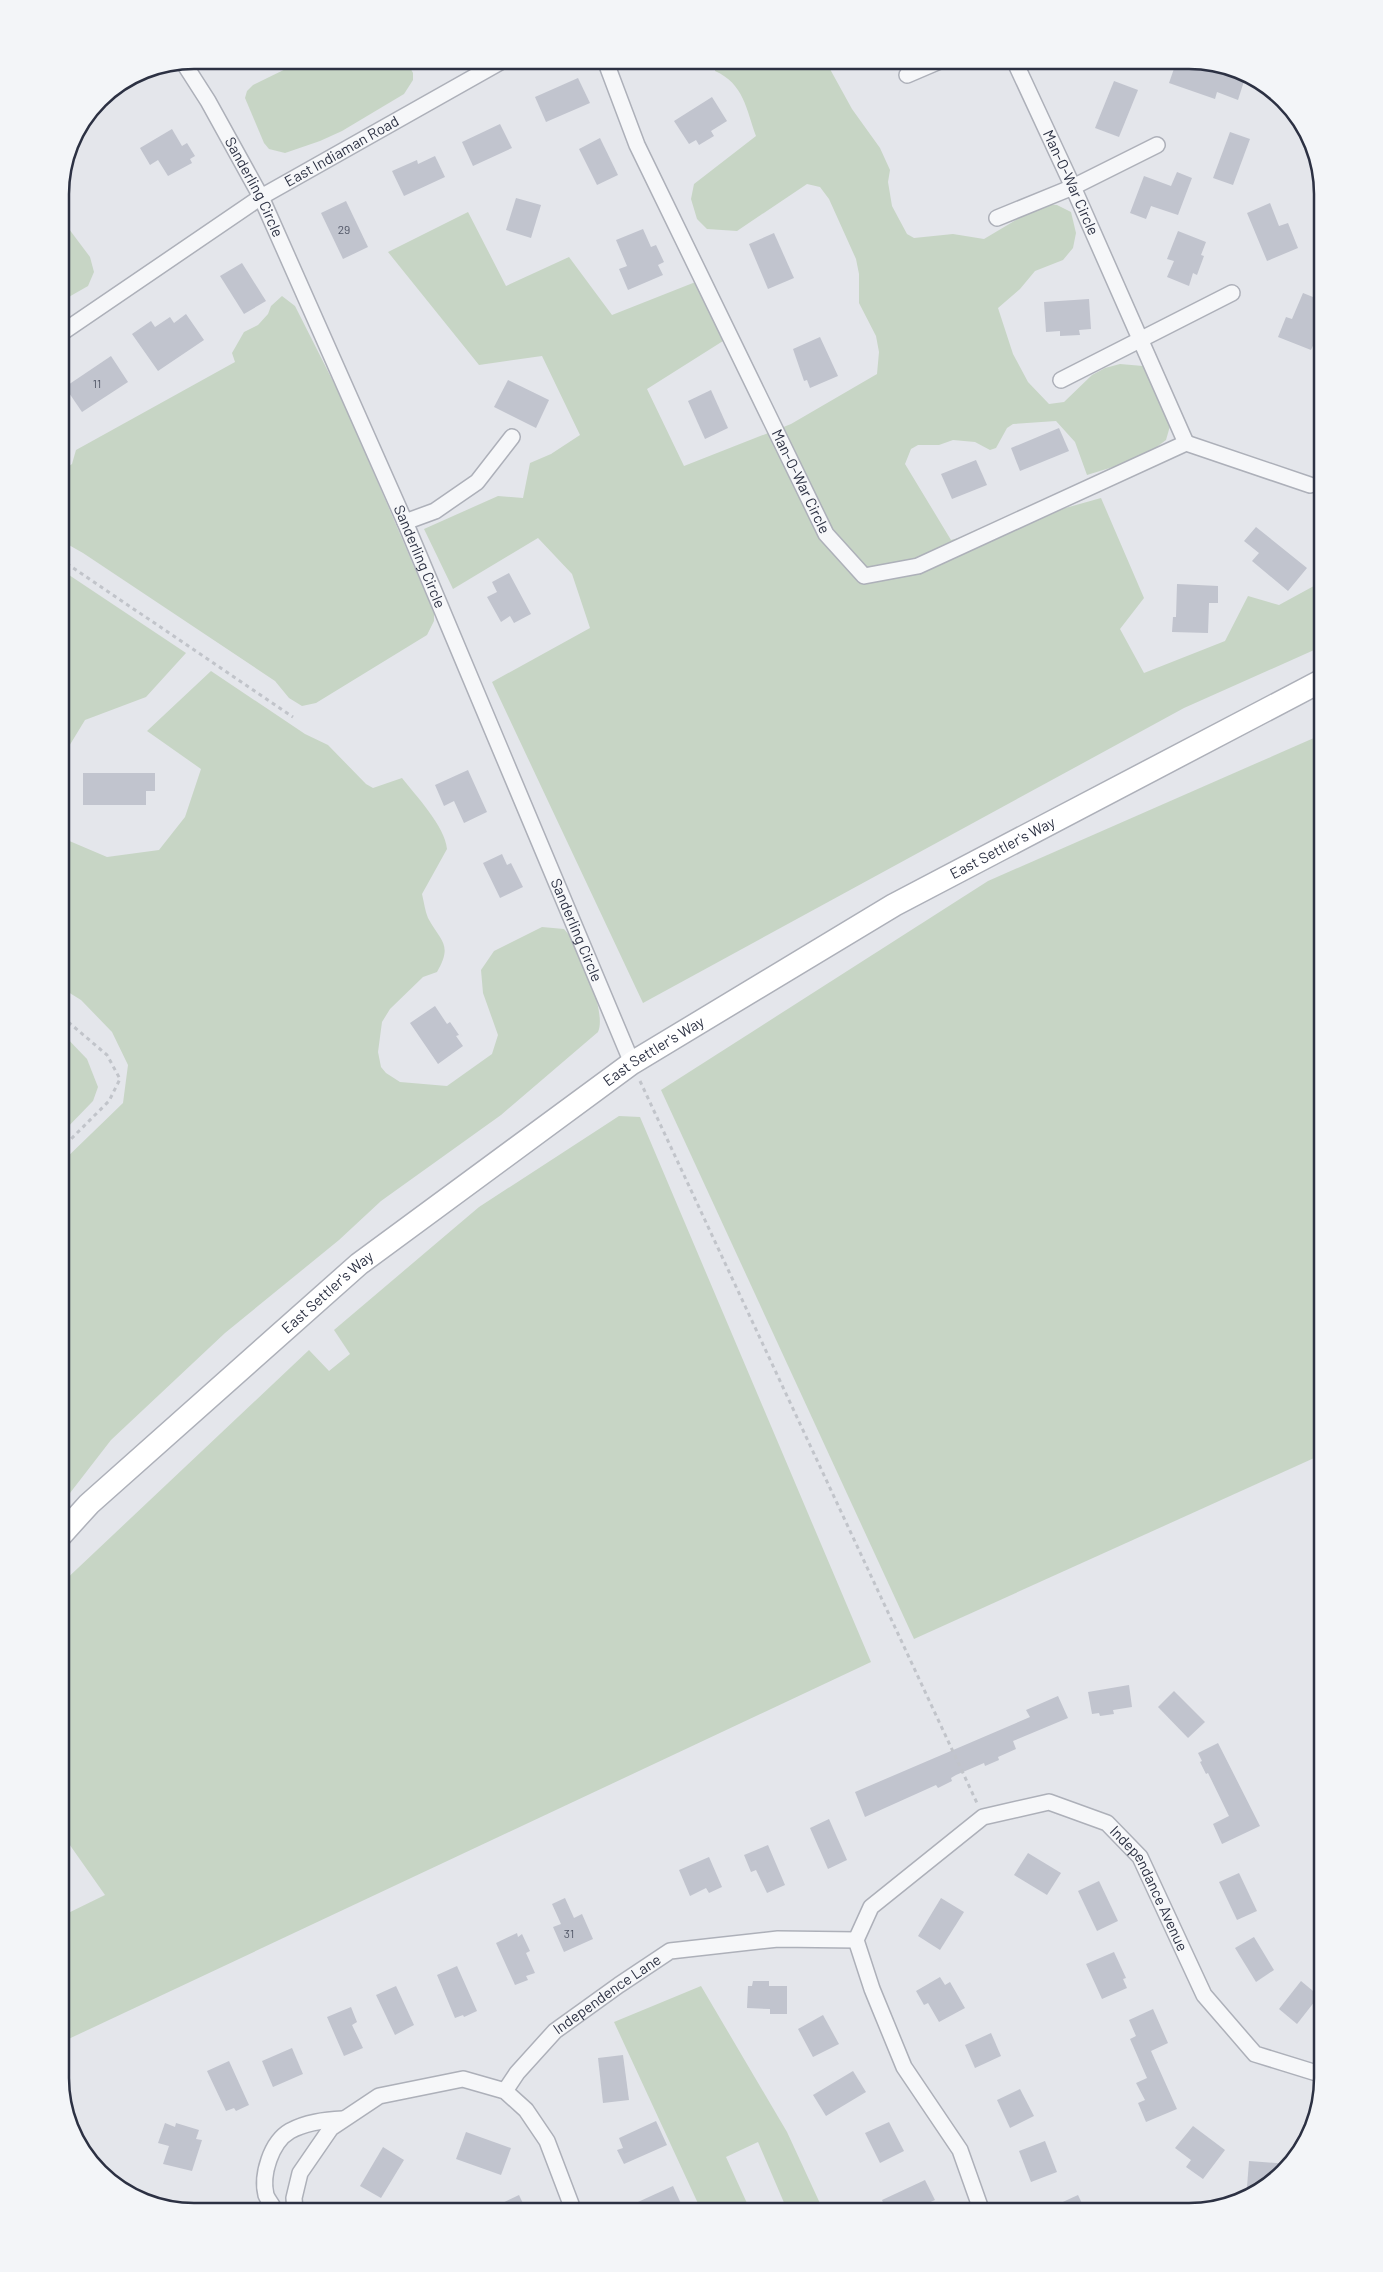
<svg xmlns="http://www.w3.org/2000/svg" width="1383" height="2272" font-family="Barlow,sans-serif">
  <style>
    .green { fill: #c7d5c5 }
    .building { fill: #c1c4ce }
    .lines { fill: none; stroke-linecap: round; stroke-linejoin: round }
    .street-casing { stroke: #adb0b9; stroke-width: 18 }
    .secondary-casing { stroke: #adb0b9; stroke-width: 25 }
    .path { stroke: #c1c4ca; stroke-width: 3; stroke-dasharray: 4 4; stroke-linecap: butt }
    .street { stroke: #f6f7f9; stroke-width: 15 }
    .secondary { stroke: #fff; stroke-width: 22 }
    .labels { text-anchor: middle; stroke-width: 4; stroke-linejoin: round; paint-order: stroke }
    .number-label { font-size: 12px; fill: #515666 }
    .street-label { font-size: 15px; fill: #2c3143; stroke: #f3f5f8 }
    .rim { fill: none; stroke: #2c3143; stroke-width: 2.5 }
  </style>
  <rect width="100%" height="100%" fill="#e4e6eb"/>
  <g class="green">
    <polygon points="304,60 406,60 413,73 413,80 404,94 342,131 320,141 285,153 269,149 264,143 245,98 247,91 253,85"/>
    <path d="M716 60H825L852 109 880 148 890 170 888 182 892 206 907 234 914 238 953 234 984 239 1043 204 1057 205 1071 212 1076 233 1073 248 1063 260 1035 271 1020 289 998 308 1013 354 1028 382 1049 404 1064 402 1092 375 1105 368 1120 364 1143 366 1155 375 1163 389 1170 426 1166 440 1142 458 1087 475 1075 442 1056 421 1013 424 1007 428 996 448 990 450 975 442 953 440 939 445H918L911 449 905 464 951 540 1101 498 1144 598 1120 629 1144 673 1225 641 1248 596 1279 605 1323 581V646L1184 708 643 1003 492 682 590 628 572 574 538 538 453 589 424 529 498 496 523 498 530 463 551 454 580 435 542 356 479 365 388 252 468 212 506 286 569 257 612 315 698 281 721 327 723 341 647 389 684 466 791 424 877 374 879 352 876 336 859 303V274L856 259 829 199 820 187 807 184 737 231 707 229 697 219 691 199 694 184 756 136C746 109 744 84 715 71Z"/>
    <polygon points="60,217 90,257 94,272 88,286 60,302"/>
    <polygon points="282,296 295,306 342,399 434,613 434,621 427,635 316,703 302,706 289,698 275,681 83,553 60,540 60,472 72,464 76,450 235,362 232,353 244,332 258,325 268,314 271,306"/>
    <polygon points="60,569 186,653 146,697 85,720 60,761"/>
    <path d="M211 671 305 734 328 745 366 784 373 788 402 778C416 796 445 826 447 849L422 894C424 902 425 911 428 918 441 942 453 944 437 972L423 977 390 1009 382 1022 378 1052 381 1067 386 1073 400 1082 447 1086 492 1054 498 1035 483 993 481 970 494 951 542 927 564 929C569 935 575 941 578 948 586 966 606 1015 598 1032L501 1115 381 1201 339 1240 225 1333 111 1440 70 1493 60 1502V1164L123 1103 128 1065 112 1032 81 1000 60 987V884L67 873 66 866 60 861V837L107 857 159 850 185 817 201 769 147 731Z"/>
    <polygon points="1323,734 1323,1454 914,1639 661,1090 988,881"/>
    <polygon points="60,1031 87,1059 98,1087 93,1101 60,1135"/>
    <polygon points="619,1116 640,1117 871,1662 60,2043 60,1917 105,1895 60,1831 60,1585 309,1350 329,1371 350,1354 334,1330 479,1207"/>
    <polygon points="701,1986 787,2132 824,2212 788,2212 758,2142 726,2157 751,2212 702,2212 614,2022"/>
  </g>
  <g class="building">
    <polygon points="1177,60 1198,67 1201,61 1245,78 1238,100 1217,92 1215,99 1169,83"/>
    <polygon points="578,78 590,103 546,122 535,97"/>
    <polygon points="1114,81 1138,90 1119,137 1095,128"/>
    <polygon points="712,97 727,121 711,131 714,136 699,145 696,140 689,144 674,121"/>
    <polygon points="500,124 512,148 473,166 462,142"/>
    <polygon points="172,129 182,146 187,143 195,156 190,159 192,163 168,176 158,160 150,165 140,148"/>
    <polygon points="1230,132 1250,139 1233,185 1213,178"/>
    <polygon points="600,138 618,175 597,185 579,149"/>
    <polygon points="435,156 445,177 404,196 392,171 417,160 418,164"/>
    <polygon points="1177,172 1192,178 1178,215 1151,206 1146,219 1130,213 1144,176 1171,186"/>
    <polygon points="516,198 541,205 531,238 506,230"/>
    <polygon points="346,201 368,247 343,259 321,213"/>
    <polygon points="1270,203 1279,226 1288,223 1298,248 1267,261 1247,213"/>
    <polygon points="643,229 651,247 656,245 664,262 658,265 663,275 628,290 619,269 627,266 616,240"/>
    <polygon points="1178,231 1206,242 1201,255 1204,256 1197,275 1193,273 1189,286 1167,277 1174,261 1167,259"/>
    <polygon points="774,233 794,278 768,289 749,244"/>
    <polygon points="242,263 266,301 244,314 220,276"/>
    <polygon points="1303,293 1323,301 1323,335 1319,333 1311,350 1278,337 1286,317 1292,319"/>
    <polygon points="1089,299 1091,329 1079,330 1080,335 1060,336 1060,331 1046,332 1044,302"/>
    <polygon points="186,314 204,340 158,371 132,334 151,321 155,327 170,317 174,323"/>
    <polygon points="820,337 838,376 810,388 807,380 804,381 793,349"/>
    <polygon points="111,356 128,382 82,412 65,387"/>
    <polygon points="508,380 549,400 536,428 494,407"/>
    <polygon points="711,390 728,428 705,439 688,401"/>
    <polygon points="1059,428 1069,451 1020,471 1011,448"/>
    <polygon points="976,460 987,485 952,499 941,474"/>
    <polygon points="1256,527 1307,568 1288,591 1252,561 1259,553 1244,541"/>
    <polygon points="509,573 531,614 514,623 510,616 501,622 487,597 497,592 492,582"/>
    <polygon points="1177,584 1218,586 1218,603 1209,603 1208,633 1172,632 1173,617 1176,617"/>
    <polygon points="468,770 487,812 464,823 454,801 444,806 435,785"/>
    <polygon points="83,773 155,773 155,791 146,791 146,805 83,805"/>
    <polygon points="502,854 507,865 511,863 523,887 500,898 483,863"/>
    <polygon points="435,1006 447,1024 450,1022 459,1035 456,1036 463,1046 438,1064 410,1023"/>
    <polygon points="1129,1685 1132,1707 1113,1710 1114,1714 1100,1716 1099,1713 1092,1714 1088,1692"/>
    <polygon points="1174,1691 1205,1722 1188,1738 1158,1707"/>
    <polygon points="1058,1696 1068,1718 1013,1741 1016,1749 998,1757 999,1760 985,1766 984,1763 956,1775 951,1778 952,1781 938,1788 936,1785 865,1817 855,1792 1030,1717 1026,1710"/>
    <polygon points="1218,1743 1260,1826 1222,1844 1213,1824 1229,1816 1208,1773 1206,1774 1200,1762 1202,1761 1198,1753"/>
    <polygon points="829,1819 847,1860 828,1869 810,1828"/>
    <polygon points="768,1845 785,1885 767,1893 756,1870 751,1872 744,1855"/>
    <polygon points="1028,1853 1061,1873 1047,1895 1014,1875"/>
    <polygon points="709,1857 722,1887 709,1893 706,1888 690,1896 679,1870"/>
    <polygon points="1239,1873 1257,1911 1237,1920 1219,1882"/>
    <polygon points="1099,1881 1118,1921 1097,1931 1078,1891"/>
    <polygon points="565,1898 574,1918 582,1914 593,1939 564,1952 553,1927 561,1924 552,1904"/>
    <polygon points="941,1898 964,1912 940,1950 918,1936"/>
    <polygon points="517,1933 518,1937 522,1934 530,1951 526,1953 535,1973 526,1976 528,1980 515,1985 496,1943"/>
    <polygon points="1254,1937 1274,1970 1256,1982 1235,1948"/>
    <polygon points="1114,1952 1126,1978 1123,1979 1127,1988 1102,1999 1086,1964"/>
    <polygon points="457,1966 477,2011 464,2017 463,2015 455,2018 437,1975"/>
    <polygon points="940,1977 945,1985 950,1982 965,2008 939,2022 928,2003 924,2005 916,1991"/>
    <polygon points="753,1981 769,1981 769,1986 787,1986 787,2014 770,2014 770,2009 747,2008 748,1986 752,1986"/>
    <polygon points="1301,1981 1319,1996 1297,2024 1279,2009"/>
    <polygon points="396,1986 414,2025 395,2035 376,1995"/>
    <polygon points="351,2007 357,2022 352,2025 363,2048 344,2056 327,2017"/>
    <polygon points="1153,2009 1168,2043 1151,2051 1177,2109 1146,2122 1138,2103 1145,2100 1136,2083 1147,2078 1130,2039 1136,2036 1129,2020"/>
    <polygon points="823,2015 839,2044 813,2057 798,2029"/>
    <polygon points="991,2033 1001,2056 975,2068 965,2045"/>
    <polygon points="292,2048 303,2074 273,2087 262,2061"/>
    <polygon points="623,2055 629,2100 603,2103 598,2058"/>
    <polygon points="229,2061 249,2105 236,2111 234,2108 226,2111 207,2071"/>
    <polygon points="853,2071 866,2092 826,2116 813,2095"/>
    <polygon points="1020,2089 1034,2116 1010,2128 997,2100"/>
    <polygon points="656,2121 667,2145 624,2164 617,2150 623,2148 619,2138"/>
    <polygon points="889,2122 904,2151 880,2163 865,2133"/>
    <polygon points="165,2123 175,2127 176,2123 199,2130 196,2139 202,2140 192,2171 163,2164 169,2146 158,2143"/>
    <polygon points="1193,2126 1225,2150 1203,2179 1186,2167 1191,2160 1175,2148"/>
    <polygon points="466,2132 511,2148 501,2175 456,2159"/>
    <polygon points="1045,2141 1057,2172 1031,2182 1019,2151"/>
    <polygon points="383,2147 404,2160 381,2198 360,2186"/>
    <polygon points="1249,2161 1288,2164 1260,2188 1247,2187"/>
    <polygon points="925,2180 935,2200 908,2212 887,2212 882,2200"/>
    <polygon points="673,2186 683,2208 674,2212 616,2212"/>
    <polygon points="519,2195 527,2212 484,2212"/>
    <polygon points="1078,2195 1086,2212 1041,2212"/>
  </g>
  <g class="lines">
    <defs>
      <g id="street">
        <path id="s1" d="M605 60 637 145 826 534 864 576 918 566 1186 443 1310 485"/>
        <path id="s2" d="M1014 60 1073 187 1186 443"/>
        <path id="s3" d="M183 62 208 101 261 197 405 522 632 1063"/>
        <polyline points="907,75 942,60"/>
        <polyline points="997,218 1073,187 1157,145"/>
        <path id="s4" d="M60 334 261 197 504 60"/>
        <polyline points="1061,380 1232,293"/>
        <polyline points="405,522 435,511 477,482 512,437"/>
        <path id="s5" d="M505 2091 517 2073 555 2031 619 1985 670 1951 778 1939 856 1940"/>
        <path d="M276 2212C273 2206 268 2200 266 2195 261 2175 271 2142 290 2131 306 2122 325 2120 343 2119"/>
        <polyline points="295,2212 294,2198 300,2173 331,2128 379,2096 463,2079 505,2091 526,2110 547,2141 574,2212"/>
        <path id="s6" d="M982 2212 960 2150 904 2067 872 1989 856 1940 871 1907 983 1817 1049 1802 1107 1823 1140 1857 1204 1995 1255 2054 1323 2075"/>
      </g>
      <g id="secondary">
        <path id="s7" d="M60 1536 89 1504 359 1264 632 1063 894 905 1323 680"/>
      </g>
    </defs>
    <use href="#street" class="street-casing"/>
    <use href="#secondary" class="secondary-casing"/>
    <g class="path">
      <polyline points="60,559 293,717"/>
      <polyline points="640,1081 977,1803"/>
      <polyline points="60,1150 109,1101 120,1079 107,1055 60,1015"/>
    </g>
    <use href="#street" class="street"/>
    <use href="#secondary" class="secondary"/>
  </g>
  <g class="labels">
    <g class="number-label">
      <text x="344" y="234">29</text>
      <text x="97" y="388">11</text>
      <text x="569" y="1938">31</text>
    </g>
    <g class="street-label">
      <text dy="5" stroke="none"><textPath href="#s4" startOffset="336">East Indiaman Road</textPath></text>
      <text dy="5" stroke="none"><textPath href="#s2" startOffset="135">Man-O-War Circle</textPath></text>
      <text dy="5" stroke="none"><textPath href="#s3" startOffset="144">Sanderling Circle</textPath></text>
      <text dy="5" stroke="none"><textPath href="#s1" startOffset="465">Man-O-War Circle</textPath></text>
      <text dy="5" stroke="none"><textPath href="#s3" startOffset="549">Sanderling Circle</textPath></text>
      <text dy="5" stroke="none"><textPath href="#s7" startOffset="1172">East Settler's Way</textPath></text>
      <text dy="5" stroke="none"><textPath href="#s3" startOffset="954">Sanderling Circle</textPath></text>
      <text dy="5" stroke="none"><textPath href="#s7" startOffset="768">East Settler's Way</textPath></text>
      <text dy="5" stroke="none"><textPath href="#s7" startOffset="362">East Settler's Way</textPath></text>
      <text dy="5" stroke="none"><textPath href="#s6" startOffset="690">Independance Avenue</textPath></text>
      <text dy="5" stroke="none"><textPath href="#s5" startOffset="142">Independence Lane</textPath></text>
    </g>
  </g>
  <path d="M0 0H1383V2272H0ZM194 69H1189A125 125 0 0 1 1314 194V2078A125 125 0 0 1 1189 2203H194A125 125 0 0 1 69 2078V194A125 125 0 0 1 194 69Z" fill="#f3f5f8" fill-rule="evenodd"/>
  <path class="rim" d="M194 69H1189A125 125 0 0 1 1314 194V2078A125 125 0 0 1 1189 2203H194A125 125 0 0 1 69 2078V194A125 125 0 0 1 194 69Z"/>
</svg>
